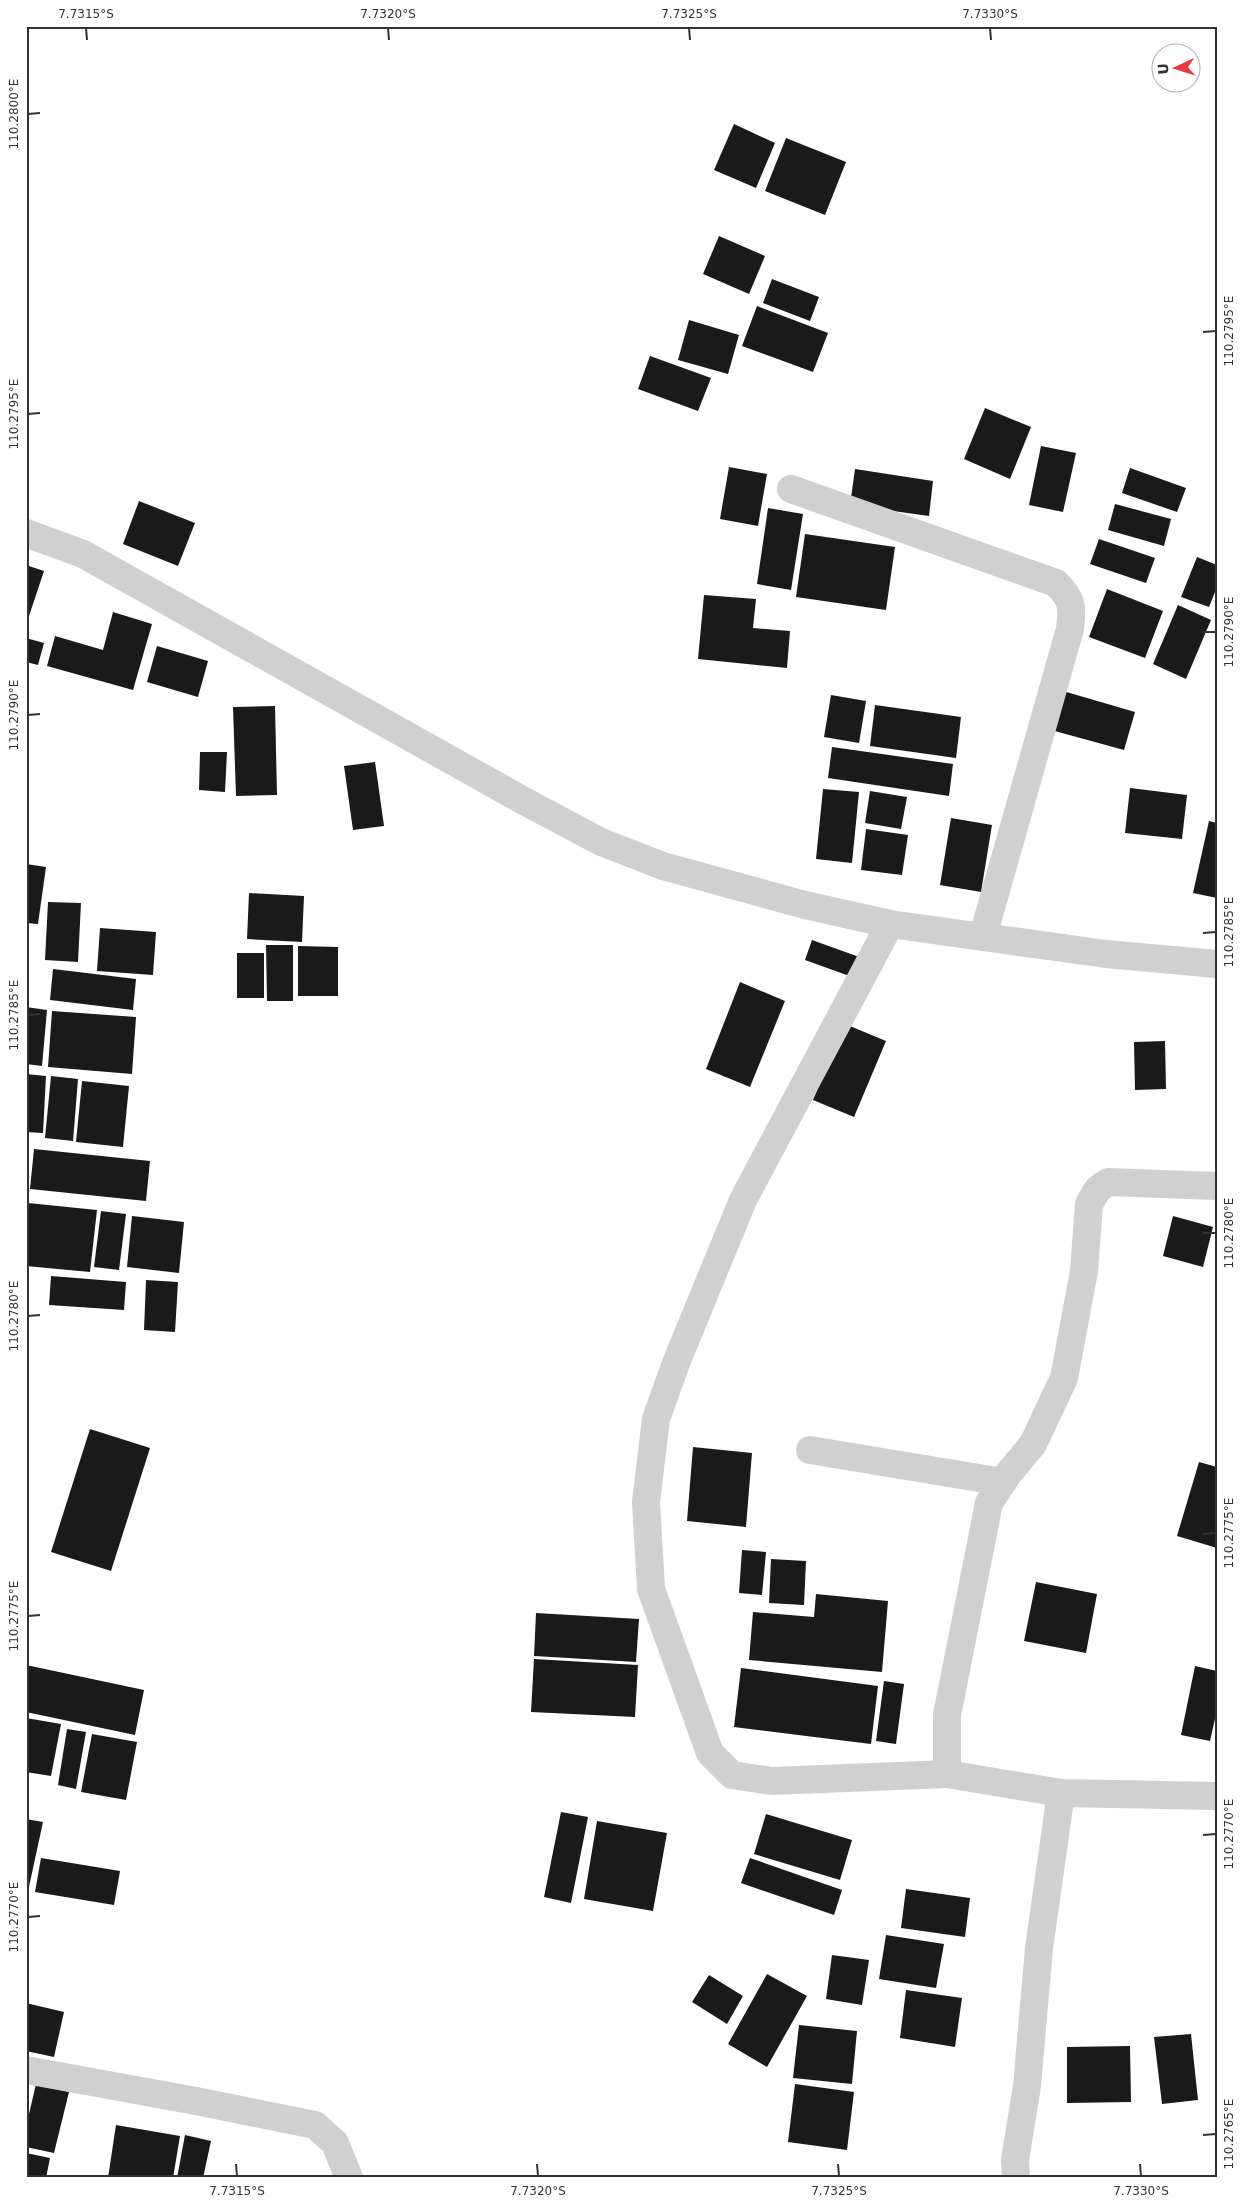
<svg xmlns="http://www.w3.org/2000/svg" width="1243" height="2204" font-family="'DejaVu Sans',sans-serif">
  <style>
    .building { fill: #1a1a1a }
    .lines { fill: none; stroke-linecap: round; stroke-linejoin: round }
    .minor { stroke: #d0d0d0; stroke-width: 28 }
    .ticks { fill: none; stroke: #333; stroke-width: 2 }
    .neatline { fill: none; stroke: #333; stroke-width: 2 }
    .ticks-label { font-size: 12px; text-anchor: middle; fill: #333 }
  </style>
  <rect width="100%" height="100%" fill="#fff"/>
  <g class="building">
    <polygon points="734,124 775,143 756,188 714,170"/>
    <polygon points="786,138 846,162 825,215 765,191"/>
    <polygon points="719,236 765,256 749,294 703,274"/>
    <polygon points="772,279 819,297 810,321 763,303"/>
    <polygon points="757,306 828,333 813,372 742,346"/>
    <polygon points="689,320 739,335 728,374 678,360"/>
    <polygon points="650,356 711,378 698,411 638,389"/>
    <polygon points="985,408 1031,427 1010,479 964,459"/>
    <polygon points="1041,446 1076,453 1063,512 1029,505"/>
    <polygon points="729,467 767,474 758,526 720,519"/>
    <polygon points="1130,468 1186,488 1177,512 1122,493"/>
    <polygon points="855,469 933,481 929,516 850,505"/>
    <polygon points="139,501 195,523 178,566 123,544"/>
    <polygon points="1115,504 1171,519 1164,546 1108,530"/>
    <polygon points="768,508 803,514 791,590 757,584"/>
    <polygon points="805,534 895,547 886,610 796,597"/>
    <polygon points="1099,539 1155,558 1146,583 1090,564"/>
    <polygon points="1197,557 1217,565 1217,587 1209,607 1181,597"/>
    <polygon points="26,565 44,571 27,622 26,622"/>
    <polygon points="1107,589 1163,611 1145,658 1089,637"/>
    <polygon points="704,595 756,599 753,628 790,631 787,668 698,659"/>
    <polygon points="1178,605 1211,620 1186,679 1153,664"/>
    <polygon points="113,612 152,624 133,690 47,666 55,636 103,650"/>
    <polygon points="26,638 44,643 38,665 26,662"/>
    <polygon points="157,646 208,661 198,697 147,682"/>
    <polygon points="1063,691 1135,712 1124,750 1051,730"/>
    <polygon points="831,695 866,701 859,743 824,737"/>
    <polygon points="875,705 961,717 956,758 870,746"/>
    <polygon points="275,706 277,795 236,796 233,707"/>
    <polygon points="832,747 953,764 949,796 828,778"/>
    <polygon points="200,752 227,752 225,792 199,790"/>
    <polygon points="375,762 384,826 353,830 344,766"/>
    <polygon points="1130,788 1187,795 1182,839 1125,833"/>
    <polygon points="823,789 859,792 852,863 816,859"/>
    <polygon points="870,791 907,797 901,829 865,823"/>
    <polygon points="951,818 992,825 981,892 940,885"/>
    <polygon points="1209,821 1217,823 1217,898 1193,893"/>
    <polygon points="866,829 908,835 902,875 861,870"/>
    <polygon points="26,864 46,867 38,924 26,923"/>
    <polygon points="249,893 304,896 302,942 247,939"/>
    <polygon points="48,902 81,903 78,962 45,960"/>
    <polygon points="100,928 156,932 153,975 97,971"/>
    <polygon points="812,940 862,958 855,978 805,960"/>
    <polygon points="266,945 293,945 293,1001 267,1001"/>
    <polygon points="298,946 338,947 338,996 298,996"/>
    <rect x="237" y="953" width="27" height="45"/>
    <polygon points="53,969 136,979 133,1010 50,1000"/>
    <polygon points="740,982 785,1001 750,1087 706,1069"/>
    <polygon points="26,1007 47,1010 42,1066 26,1064"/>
    <polygon points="52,1011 136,1017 132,1074 48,1067"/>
    <polygon points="845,1024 886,1041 854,1117 813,1100"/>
    <polygon points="1165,1041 1166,1089 1135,1090 1134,1042"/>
    <polygon points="26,1074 46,1076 43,1133 26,1132"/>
    <polygon points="51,1076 78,1079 73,1141 45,1138"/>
    <polygon points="82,1081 129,1086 123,1147 76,1142"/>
    <polygon points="34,1149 150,1161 146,1201 30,1189"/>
    <polygon points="28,1203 97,1210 90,1272 26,1266"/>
    <polygon points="101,1211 126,1214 119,1270 94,1267"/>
    <polygon points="132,1216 184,1222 179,1273 127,1267"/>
    <polygon points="1173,1216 1213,1227 1203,1267 1163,1256"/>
    <polygon points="51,1276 126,1282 124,1310 49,1305"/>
    <polygon points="146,1280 178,1282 175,1332 144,1330"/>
    <polygon points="90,1429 150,1448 111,1571 51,1552"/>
    <polygon points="693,1447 752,1453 746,1527 687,1521"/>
    <polygon points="1199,1462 1217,1467 1217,1548 1177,1536"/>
    <polygon points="742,1550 766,1552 762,1595 739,1593"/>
    <polygon points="771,1559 806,1561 804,1605 769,1603"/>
    <polygon points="1036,1582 1097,1594 1086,1653 1024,1641"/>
    <polygon points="816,1594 888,1601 882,1672 749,1660 753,1612 814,1617"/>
    <polygon points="536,1613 639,1619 636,1662 534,1656"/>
    <polygon points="534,1659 638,1665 635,1717 531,1712"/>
    <polygon points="26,1665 144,1690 135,1735 26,1712"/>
    <polygon points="1195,1666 1217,1671 1217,1710 1210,1741 1181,1735"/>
    <polygon points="741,1668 878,1686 871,1744 734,1727"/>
    <polygon points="884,1681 904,1684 896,1744 876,1741"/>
    <polygon points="26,1718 61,1724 51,1776 26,1772"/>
    <polygon points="67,1729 86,1732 76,1789 58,1785"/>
    <polygon points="92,1734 137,1742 126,1800 81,1792"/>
    <polygon points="561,1812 588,1817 571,1903 544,1897"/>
    <polygon points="766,1814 852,1840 840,1880 754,1854"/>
    <polygon points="26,1819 43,1822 27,1896 26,1896"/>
    <polygon points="597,1821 667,1833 653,1911 584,1899"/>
    <polygon points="41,1858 120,1871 114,1905 35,1892"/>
    <polygon points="750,1858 842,1890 834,1915 741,1883"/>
    <polygon points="906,1889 970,1898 965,1937 901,1928"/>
    <polygon points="886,1935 944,1944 936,1988 879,1979"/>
    <polygon points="832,1955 869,1960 862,2005 826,1999"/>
    <polygon points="767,1974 807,1996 767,2067 728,2044"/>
    <polygon points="709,1975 743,1996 727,2024 692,2002"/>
    <polygon points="906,1990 962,1998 955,2047 900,2038"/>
    <polygon points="26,2003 64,2012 54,2057 26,2051"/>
    <polygon points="799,2025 857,2031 852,2084 793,2078"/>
    <polygon points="1191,2034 1198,2100 1162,2104 1154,2037"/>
    <polygon points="1130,2046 1131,2102 1067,2103 1067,2047"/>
    <polygon points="36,2084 69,2092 54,2153 26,2147 26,2127"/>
    <polygon points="795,2084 854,2092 847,2150 788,2142"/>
    <polygon points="116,2125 180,2136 173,2178 108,2178"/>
    <polygon points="185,2135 211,2141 203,2178 177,2178"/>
    <polygon points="26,2153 50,2158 46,2178 26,2178"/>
  </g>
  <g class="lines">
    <g class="minor">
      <path d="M791 489 1056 583C1072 599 1073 606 1070 629L983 936"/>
      <polyline points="26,533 83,554 524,801 601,842 663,866 805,905 890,924 1106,954 1217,964"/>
      <polyline points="890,924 743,1200 676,1363 656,1419 646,1502 651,1589 710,1753 732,1775 772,1781 947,1774"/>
      <polyline points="1217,1186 1108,1182 1098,1189 1089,1204 1084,1271 1064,1378 1033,1444 1008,1474 989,1503 947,1715 947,1774 1061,1793 1217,1796"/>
      <polyline points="810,1450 1003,1482"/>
      <polyline points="26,2070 196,2101 315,2125 335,2143 349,2178"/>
      <polyline points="1016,2178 1015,2160 1027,2086 1039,1948 1061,1793"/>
    </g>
  </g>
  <path class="ticks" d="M86 28 87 40M388 28 389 40M689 28 690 40M990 28 991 40M28 114 40 113M1203 332 1216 331M28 414 40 413M1203 632H1216M28 715 40 714M1203 933 1216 932M28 1015 40 1014M1203 1233H1216M28 1316 40 1315M1203 1534 1216 1533M28 1616 40 1615M1203 1835 1216 1834M28 1917 40 1916M1203 2135 1216 2134M236 2164 237 2176M537 2164 538 2176M838 2164 839 2176M1140 2164 1141 2176"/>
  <rect width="1243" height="2204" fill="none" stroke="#ffffff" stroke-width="55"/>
  <g transform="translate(1176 68) rotate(266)"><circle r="24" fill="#ffffff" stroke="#adadad"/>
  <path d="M0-4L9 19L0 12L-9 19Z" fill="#e63946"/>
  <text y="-8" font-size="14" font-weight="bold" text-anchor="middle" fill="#333333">U</text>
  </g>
  <rect x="28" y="28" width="1188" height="2148" class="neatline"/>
  <g class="ticks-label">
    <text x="86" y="18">7.7315°S</text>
    <text x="388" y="18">7.7320°S</text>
    <text x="689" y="18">7.7325°S</text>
    <text x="990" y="18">7.7330°S</text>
    <text transform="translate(14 114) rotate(-90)" y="4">110.2800°E</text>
    <text transform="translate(1229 331) rotate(-90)" y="4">110.2795°E</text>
    <text transform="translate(14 414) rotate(-90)" y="4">110.2795°E</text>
    <text transform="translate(1229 632) rotate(-90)" y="4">110.2790°E</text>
    <text transform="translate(14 715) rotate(-90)" y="4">110.2790°E</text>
    <text transform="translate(1229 932) rotate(-90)" y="4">110.2785°E</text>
    <text transform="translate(14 1015) rotate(-90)" y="4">110.2785°E</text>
    <text transform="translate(1229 1233) rotate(-90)" y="4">110.2780°E</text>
    <text transform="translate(14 1316) rotate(-90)" y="4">110.2780°E</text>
    <text transform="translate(1229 1533) rotate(-90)" y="4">110.2775°E</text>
    <text transform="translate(14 1616) rotate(-90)" y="4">110.2775°E</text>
    <text transform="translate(1229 1834) rotate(-90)" y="4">110.2770°E</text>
    <text transform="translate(14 1917) rotate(-90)" y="4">110.2770°E</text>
    <text transform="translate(1229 2134) rotate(-90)" y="4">110.2765°E</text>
    <text x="237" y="2195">7.7315°S</text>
    <text x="538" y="2195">7.7320°S</text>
    <text x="839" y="2195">7.7325°S</text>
    <text x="1141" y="2195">7.7330°S</text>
  </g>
</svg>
